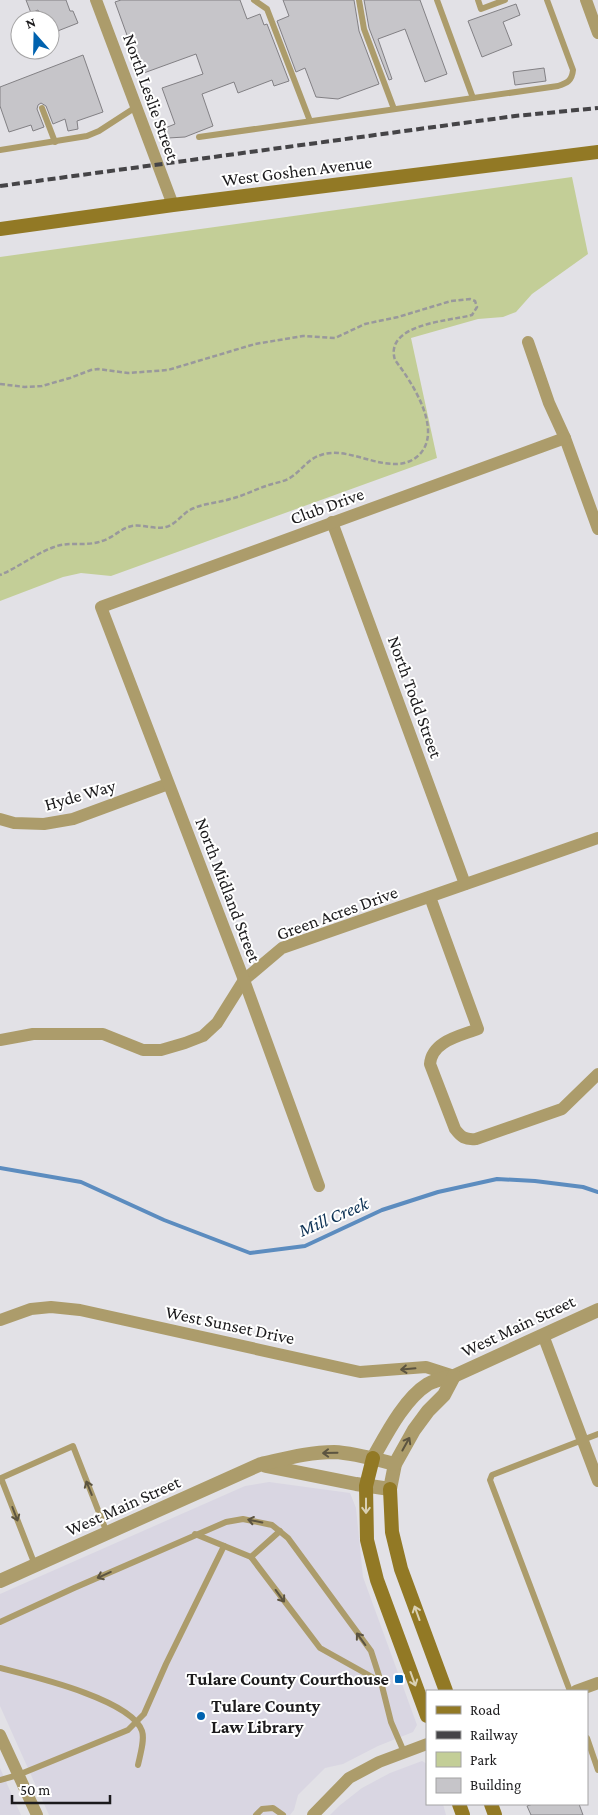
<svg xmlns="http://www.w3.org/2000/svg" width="598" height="1815" font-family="'Crimson Pro',serif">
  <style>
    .built { fill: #d9d6e2 }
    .green { fill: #c3ce97 }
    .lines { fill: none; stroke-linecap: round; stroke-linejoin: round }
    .stream { stroke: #5c8cbf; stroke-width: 4 }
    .building { fill: #c6c5c9; stroke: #828084 }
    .path { stroke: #99989c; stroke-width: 2.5; stroke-dasharray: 5 2.5; stroke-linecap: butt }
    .service { stroke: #ac9c6b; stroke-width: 6 }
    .minor { stroke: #ac9c6b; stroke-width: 12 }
    .tertiary { stroke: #ac9c6b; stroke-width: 14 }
    .secondary { stroke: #927925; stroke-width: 14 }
    .rail { stroke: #454447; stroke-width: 4; stroke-dasharray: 8 4; stroke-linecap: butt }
    .oneway { stroke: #5c5440 }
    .oneway2 { stroke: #d9d0b3 }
    .poi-dot { fill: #0062af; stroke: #fff; stroke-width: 2 }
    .labels { text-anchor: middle; stroke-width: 4; stroke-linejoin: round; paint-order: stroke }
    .street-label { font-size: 18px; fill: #1b1a1c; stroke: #fff }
    .poi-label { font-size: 18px; font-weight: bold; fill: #1b1a1c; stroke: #fff; text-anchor: end }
    .water-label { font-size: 19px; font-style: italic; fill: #0f3356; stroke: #fff }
  </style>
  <rect width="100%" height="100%" fill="#e2e1e6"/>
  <g class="built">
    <polygon points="269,1482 350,1493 356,1508 363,1577 417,1725 413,1732 378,1746 343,1764 325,1768 298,1795 294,1810 290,1815 49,1815 0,1706 0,1594 245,1486"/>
    <polygon points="422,1761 427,1764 427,1804 443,1804 446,1815 330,1815 339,1806 362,1788 390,1773"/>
    <polygon points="0,1768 11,1793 21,1815 0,1815"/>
  </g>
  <polygon class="green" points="572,177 588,254 532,294 516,312 503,317 478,319 411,338 437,458 111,576 81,573 63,577 0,601 0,257"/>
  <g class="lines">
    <polyline class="stream" points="0,1168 81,1182 164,1220 250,1253 305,1246 382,1210 438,1192 497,1179 535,1181 583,1187 598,1192"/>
  </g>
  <g class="building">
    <polygon points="26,0 66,0 70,11 73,11 78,23 50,34 50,20 42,20 38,10 31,13"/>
    <polygon points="121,0 240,0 247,19 260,14 264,25 267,24 289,81 274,86 272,80 238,93 234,82 202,94 213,126 185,137 168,138 165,128 175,124 162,88 203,74 196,54 141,74 115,2"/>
    <polygon points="283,0 354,0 359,31 379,84 338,99 316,97 305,68 296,72 277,21 289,16"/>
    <polygon points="364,0 420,0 447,74 425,82 405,29 378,39 392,79 389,80 369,28"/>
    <polygon points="516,4 520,15 503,22 512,45 482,57 468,21"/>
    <polygon points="83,55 103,112 77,121 78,129 68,131 65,119 53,124 46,106 41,103 38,105 37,109 44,127 33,131 31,125 9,132 0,106 0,87"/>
    <polygon points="544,68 546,81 515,85 513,72"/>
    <polygon points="533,1804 579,1804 583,1815 531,1815 527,1806"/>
  </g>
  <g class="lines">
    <path class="path" d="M0 384 25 387 42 386 70 378 91 370 98 369 128 373 168 370 255 344 303 336 335 338 365 324 398 317 451 301 470 299 475 301 477 307 472 315 468 316C446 321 384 325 395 360 411 381 444 430 419 455 393 480 350 444 321 455 307 459 300 473 288 479 280 483 273 483 266 486 254 490 243 496 230 499 218 503 206 503 194 508 183 512 177 524 166 527 155 530 143 524 132 526 121 528 113 538 102 541 86 547 69 541 54 547 35 554 19 567 0 575"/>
    <g class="service">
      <polyline points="254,0 267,9 310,121"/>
      <polyline points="359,0 364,29 394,109"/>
      <polyline points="437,0 473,98"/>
      <polyline points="478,0 481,9 505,0"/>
      <polyline points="42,108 55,142"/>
      <path d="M199 137 558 86C567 83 572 81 573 70L547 0"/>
      <polyline points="0,150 87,136 99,131 136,107"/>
      <polyline points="195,1534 251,1557 320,1648 381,1682"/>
      <polyline points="251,1557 280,1531"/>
      <polyline points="35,1565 1,1478 73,1446 107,1533"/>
      <polyline points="0,1622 74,1588 226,1522 243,1519 272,1525 288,1538 371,1651 381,1682 391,1722 404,1752"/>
      <path d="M0 1668C31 1676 131 1699 142 1731 145 1740 140 1755 138 1765"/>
      <polyline points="570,1691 490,1480 492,1475 598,1434"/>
      <polyline points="587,1738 598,1770"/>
      <polyline points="0,1780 18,1775 128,1730 144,1714 166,1664 224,1546"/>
      <polyline points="256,1815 262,1809 273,1808 283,1815"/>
    </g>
    <g class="minor">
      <polyline points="96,0 173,205"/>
      <polyline points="586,0 598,33"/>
      <polyline points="528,342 549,403 565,438 598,529"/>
      <polyline points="332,522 465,884"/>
      <polyline points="0,819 14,823 44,824 73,819 168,784"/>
      <path d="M430 897 478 1029C460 1036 432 1041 430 1064L455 1129C461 1137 465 1140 476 1139L562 1109 598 1074"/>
      <polyline points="0,1040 33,1034 103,1034 143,1050 161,1050 185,1043 203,1036 217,1023 244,980 282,948 598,838"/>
      <polyline points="319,1186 244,980 101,607 565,438"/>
      <polyline points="0,1320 31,1309 51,1307 80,1310 360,1372 426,1367 454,1376"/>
      <polyline points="543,1335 598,1481"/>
      <polyline points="576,1691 598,1683"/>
      <polyline points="0,1735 37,1815"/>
      <polyline points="313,1815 349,1778 379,1762 427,1744"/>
    </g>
    <g class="tertiary">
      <path d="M373 1458C386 1435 404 1399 428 1384 435 1380 446 1378 454 1376L598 1310"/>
      <polyline points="266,1466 356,1484 390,1489 395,1464 414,1430 428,1411 444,1395 454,1376"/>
      <path d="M0 1581 261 1464C284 1459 309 1452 334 1452 354 1453 375 1459 395 1464"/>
    </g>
    <g class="secondary">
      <polyline points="0,229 173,205 598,152"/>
      <polyline points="373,1458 366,1486 367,1540 377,1580 427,1716"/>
      <polyline points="390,1489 392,1532 401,1569 446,1691"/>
      <polyline points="459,1804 463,1815"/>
      <polyline points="491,1804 495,1815"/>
    </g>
    <polyline class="rail" points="0,186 515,116 598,108"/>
  </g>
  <defs><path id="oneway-shaft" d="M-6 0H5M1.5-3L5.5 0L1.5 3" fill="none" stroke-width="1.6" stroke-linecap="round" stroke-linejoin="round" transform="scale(1.25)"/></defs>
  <g class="oneway">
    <use href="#oneway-shaft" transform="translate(408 1369) rotate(175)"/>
    <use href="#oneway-shaft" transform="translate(406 1444) rotate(-61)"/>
    <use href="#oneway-shaft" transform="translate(330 1453) rotate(179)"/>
    <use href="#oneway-shaft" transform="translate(89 1488) rotate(-112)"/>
    <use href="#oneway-shaft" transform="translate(15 1514) rotate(69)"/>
    <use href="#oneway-shaft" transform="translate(255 1521) rotate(-168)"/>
    <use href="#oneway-shaft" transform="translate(104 1575) rotate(156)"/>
    <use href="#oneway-shaft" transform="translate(280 1596) rotate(54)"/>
    <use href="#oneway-shaft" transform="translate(361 1639) rotate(-126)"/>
  </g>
  <g class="oneway2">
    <use href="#oneway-shaft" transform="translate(366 1506) rotate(90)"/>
    <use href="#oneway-shaft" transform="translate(417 1613) rotate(-110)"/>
    <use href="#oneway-shaft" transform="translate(413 1679) rotate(70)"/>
  </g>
  <g class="poi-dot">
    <rect x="394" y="1674" width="10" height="10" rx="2.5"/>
    <circle cx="201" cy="1716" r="5"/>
  </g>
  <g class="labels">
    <g class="street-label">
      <text transform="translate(151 97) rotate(70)" y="6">North Leslie Street</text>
      <text transform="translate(297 171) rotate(-7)" y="6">West Goshen Avenue</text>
      <text transform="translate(327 506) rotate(-20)" y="6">Club Drive</text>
      <text transform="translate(415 697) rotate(70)" y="6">North Todd Street</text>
      <text transform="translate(80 795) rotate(-16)" y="6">Hyde Way</text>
      <text transform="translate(228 890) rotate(69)" y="6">North Midland Street</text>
      <text transform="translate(337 913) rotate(-20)" y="6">Green Acres Drive</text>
      <text transform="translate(230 1325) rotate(12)" y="6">West Sunset Drive</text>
      <text transform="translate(518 1326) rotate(-25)" y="6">West Main Street</text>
      <text transform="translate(123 1506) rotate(-24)" y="6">West Main Street</text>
    </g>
    <g class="poi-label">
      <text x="389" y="1685">Tulare County Courthouse</text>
      <text x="211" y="1712" text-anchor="start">Tulare County<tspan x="211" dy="21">Law Library</tspan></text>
    </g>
    <g class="water-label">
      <text transform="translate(333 1216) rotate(-23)" y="7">Mill Creek</text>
    </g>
  </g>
  <rect x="426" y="1690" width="162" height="115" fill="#ffffff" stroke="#a4a3a4"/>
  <rect x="436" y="1706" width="25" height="8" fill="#927925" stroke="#a4a3a4"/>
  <text x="470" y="1715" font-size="15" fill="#1b1a1c">Road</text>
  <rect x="436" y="1731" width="25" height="8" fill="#454447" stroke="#a4a3a4"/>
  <text x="470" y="1740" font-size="15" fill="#1b1a1c">Railway</text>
  <rect x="436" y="1752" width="25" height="15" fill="#c3ce97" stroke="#a4a3a4"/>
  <text x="470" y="1765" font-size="15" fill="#1b1a1c">Park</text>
  <rect x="436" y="1778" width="25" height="15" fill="#c6c5c9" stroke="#a4a3a4"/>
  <text x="470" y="1790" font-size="15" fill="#1b1a1c">Building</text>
  <g transform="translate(35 35) rotate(340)"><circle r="24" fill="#ffffff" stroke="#a4a3a4"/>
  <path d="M0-4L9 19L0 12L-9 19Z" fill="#0062af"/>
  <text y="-8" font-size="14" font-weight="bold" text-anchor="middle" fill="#1b1a1c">N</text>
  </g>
  <path d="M12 1795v8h98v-8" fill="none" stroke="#1b1a1c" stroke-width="2.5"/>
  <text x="20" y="1795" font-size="15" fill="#1b1a1c" stroke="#ffffff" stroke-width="4" paint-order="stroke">50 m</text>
</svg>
